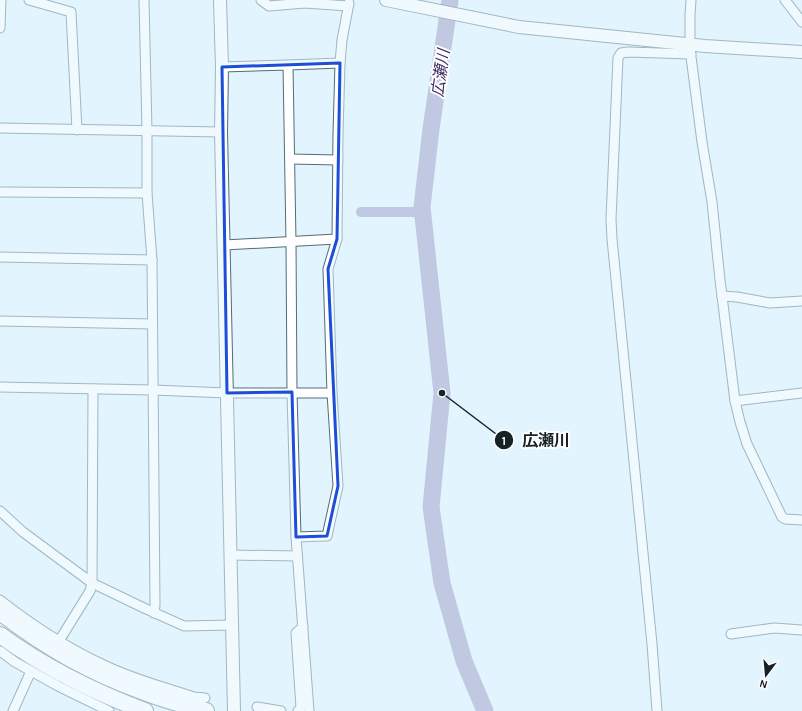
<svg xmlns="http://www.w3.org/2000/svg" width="802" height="711" font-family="Karla,'Noto Sans JP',sans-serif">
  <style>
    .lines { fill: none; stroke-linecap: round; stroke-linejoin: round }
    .canal { stroke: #9a92bf; stroke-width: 10 }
    .river { stroke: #9a92bf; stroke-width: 17 }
    .street-casing { stroke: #526d79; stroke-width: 11 }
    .secondary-casing { stroke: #526d79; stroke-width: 14 }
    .highway-casing { stroke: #526d79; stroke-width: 18 }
    .street { stroke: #fff; stroke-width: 9 }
    .secondary { stroke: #fff; stroke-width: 12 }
    .highway { stroke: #fff; stroke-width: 16 }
    .marked { fill: none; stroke: #1d4ed8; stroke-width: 3; stroke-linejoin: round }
    .labels { text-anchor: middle; stroke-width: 4; stroke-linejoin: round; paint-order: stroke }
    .water-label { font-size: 16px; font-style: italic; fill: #392a63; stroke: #fefefe }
    .leader { fill: none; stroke: #172227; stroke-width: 1.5 }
    .callout-dot { fill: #172227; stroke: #fefefe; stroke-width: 1.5 }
    .mark-label { font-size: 12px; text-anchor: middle; font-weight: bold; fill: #fff }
    .callout-label { font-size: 16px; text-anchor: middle; font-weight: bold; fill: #172227; stroke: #fefefe; stroke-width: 4; stroke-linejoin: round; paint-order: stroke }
  </style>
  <rect width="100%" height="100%" fill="#e2f4fd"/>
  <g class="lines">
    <polyline class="canal" points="361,212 422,212"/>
    <polyline class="river" points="450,0 431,129 422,207 442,393 431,507 442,583 464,661 485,711"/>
    <defs>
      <g id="street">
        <polyline points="29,0 71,12 77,130"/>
        <polyline points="144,0 147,131 147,193 152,260 155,605 154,613"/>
        <polyline points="261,0 269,6 305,3 348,6"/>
        <polyline points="691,0 690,15 690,49 702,142 712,202 720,280 735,401 740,422 747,444 782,517 785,519 802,520"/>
        <polyline points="785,0 802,22"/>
        <polyline points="0,28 1,0"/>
        <polyline points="288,65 340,63"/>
        <polyline points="222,67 288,65 291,242 292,392 296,537 309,711"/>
        <polyline points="0,128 221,132"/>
        <polyline points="290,159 338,160"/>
        <polyline points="0,192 147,193"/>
        <polyline points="224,245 337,239"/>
        <polyline points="0,257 152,260"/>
        <polyline points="722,296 737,297 770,303 802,301"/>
        <polyline points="0,321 152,324"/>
        <polyline points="0,387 153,390 227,393 332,393"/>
        <polyline points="735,401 802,393"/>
        <polyline points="0,511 23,532 92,583 144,608 184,626 232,625"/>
        <polyline points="296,537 327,536 338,486 332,393 328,269 337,239 338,134 340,63 342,40 349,3"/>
        <polyline points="230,555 297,556"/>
        <path d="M0 600C32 625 67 648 104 665 132 679 164 687 194 697L205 698"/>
        <polyline points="731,634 774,628 802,630"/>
        <polyline points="59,641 90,591 92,583 93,389"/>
        <polyline points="0,651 15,662 58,686 109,711"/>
        <polyline points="257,707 281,711"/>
        <polyline points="13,711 31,671"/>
        <polyline points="298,711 301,708 296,633 303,627"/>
        <polyline points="657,711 652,644 612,239 611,219 618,58 621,53 628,52 691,54"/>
      </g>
      <g id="secondary">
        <polyline points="220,0 222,67 221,132 234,711"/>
        <polyline points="386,0 519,27 705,46 802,52"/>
      </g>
      <g id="highway">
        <path d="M0 612C41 644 89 672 139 690 160 699 184 705 206 711"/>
        <path d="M0 635C44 667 94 692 145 711"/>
      </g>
    </defs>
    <use href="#street" class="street-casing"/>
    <use href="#secondary" class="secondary-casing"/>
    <use href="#highway" class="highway-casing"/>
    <use href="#street" class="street"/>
    <use href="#secondary" class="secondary"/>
    <use href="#highway" class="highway"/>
  </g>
  <path d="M0 0H802V711H0ZM340 63 337 239 328 269 338 486 327 536 296 537 292 392 227 393 222 67Z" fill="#e2f4fd" fill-opacity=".55" fill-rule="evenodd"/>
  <path class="marked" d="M340 63 337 239 328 269 338 486 327 536 296 537 292 392 227 393 222 67Z"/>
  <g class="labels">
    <g class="water-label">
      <text transform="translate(440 73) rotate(-82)" y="6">広瀬川</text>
    </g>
  </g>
  <path class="leader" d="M442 393L504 440"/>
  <g class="callout-dot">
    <circle cx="442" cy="393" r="4"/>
    <circle cx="504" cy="440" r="10"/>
  </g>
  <g class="mark-label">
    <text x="504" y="445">1</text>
  </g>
  <g class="callout-label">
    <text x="546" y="446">広瀬川</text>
  </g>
  <g transform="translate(766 675) rotate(196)" stroke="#fefefe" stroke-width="3" paint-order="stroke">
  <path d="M0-3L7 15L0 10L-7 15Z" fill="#172227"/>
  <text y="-6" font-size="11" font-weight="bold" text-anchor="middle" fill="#172227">N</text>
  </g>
</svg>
